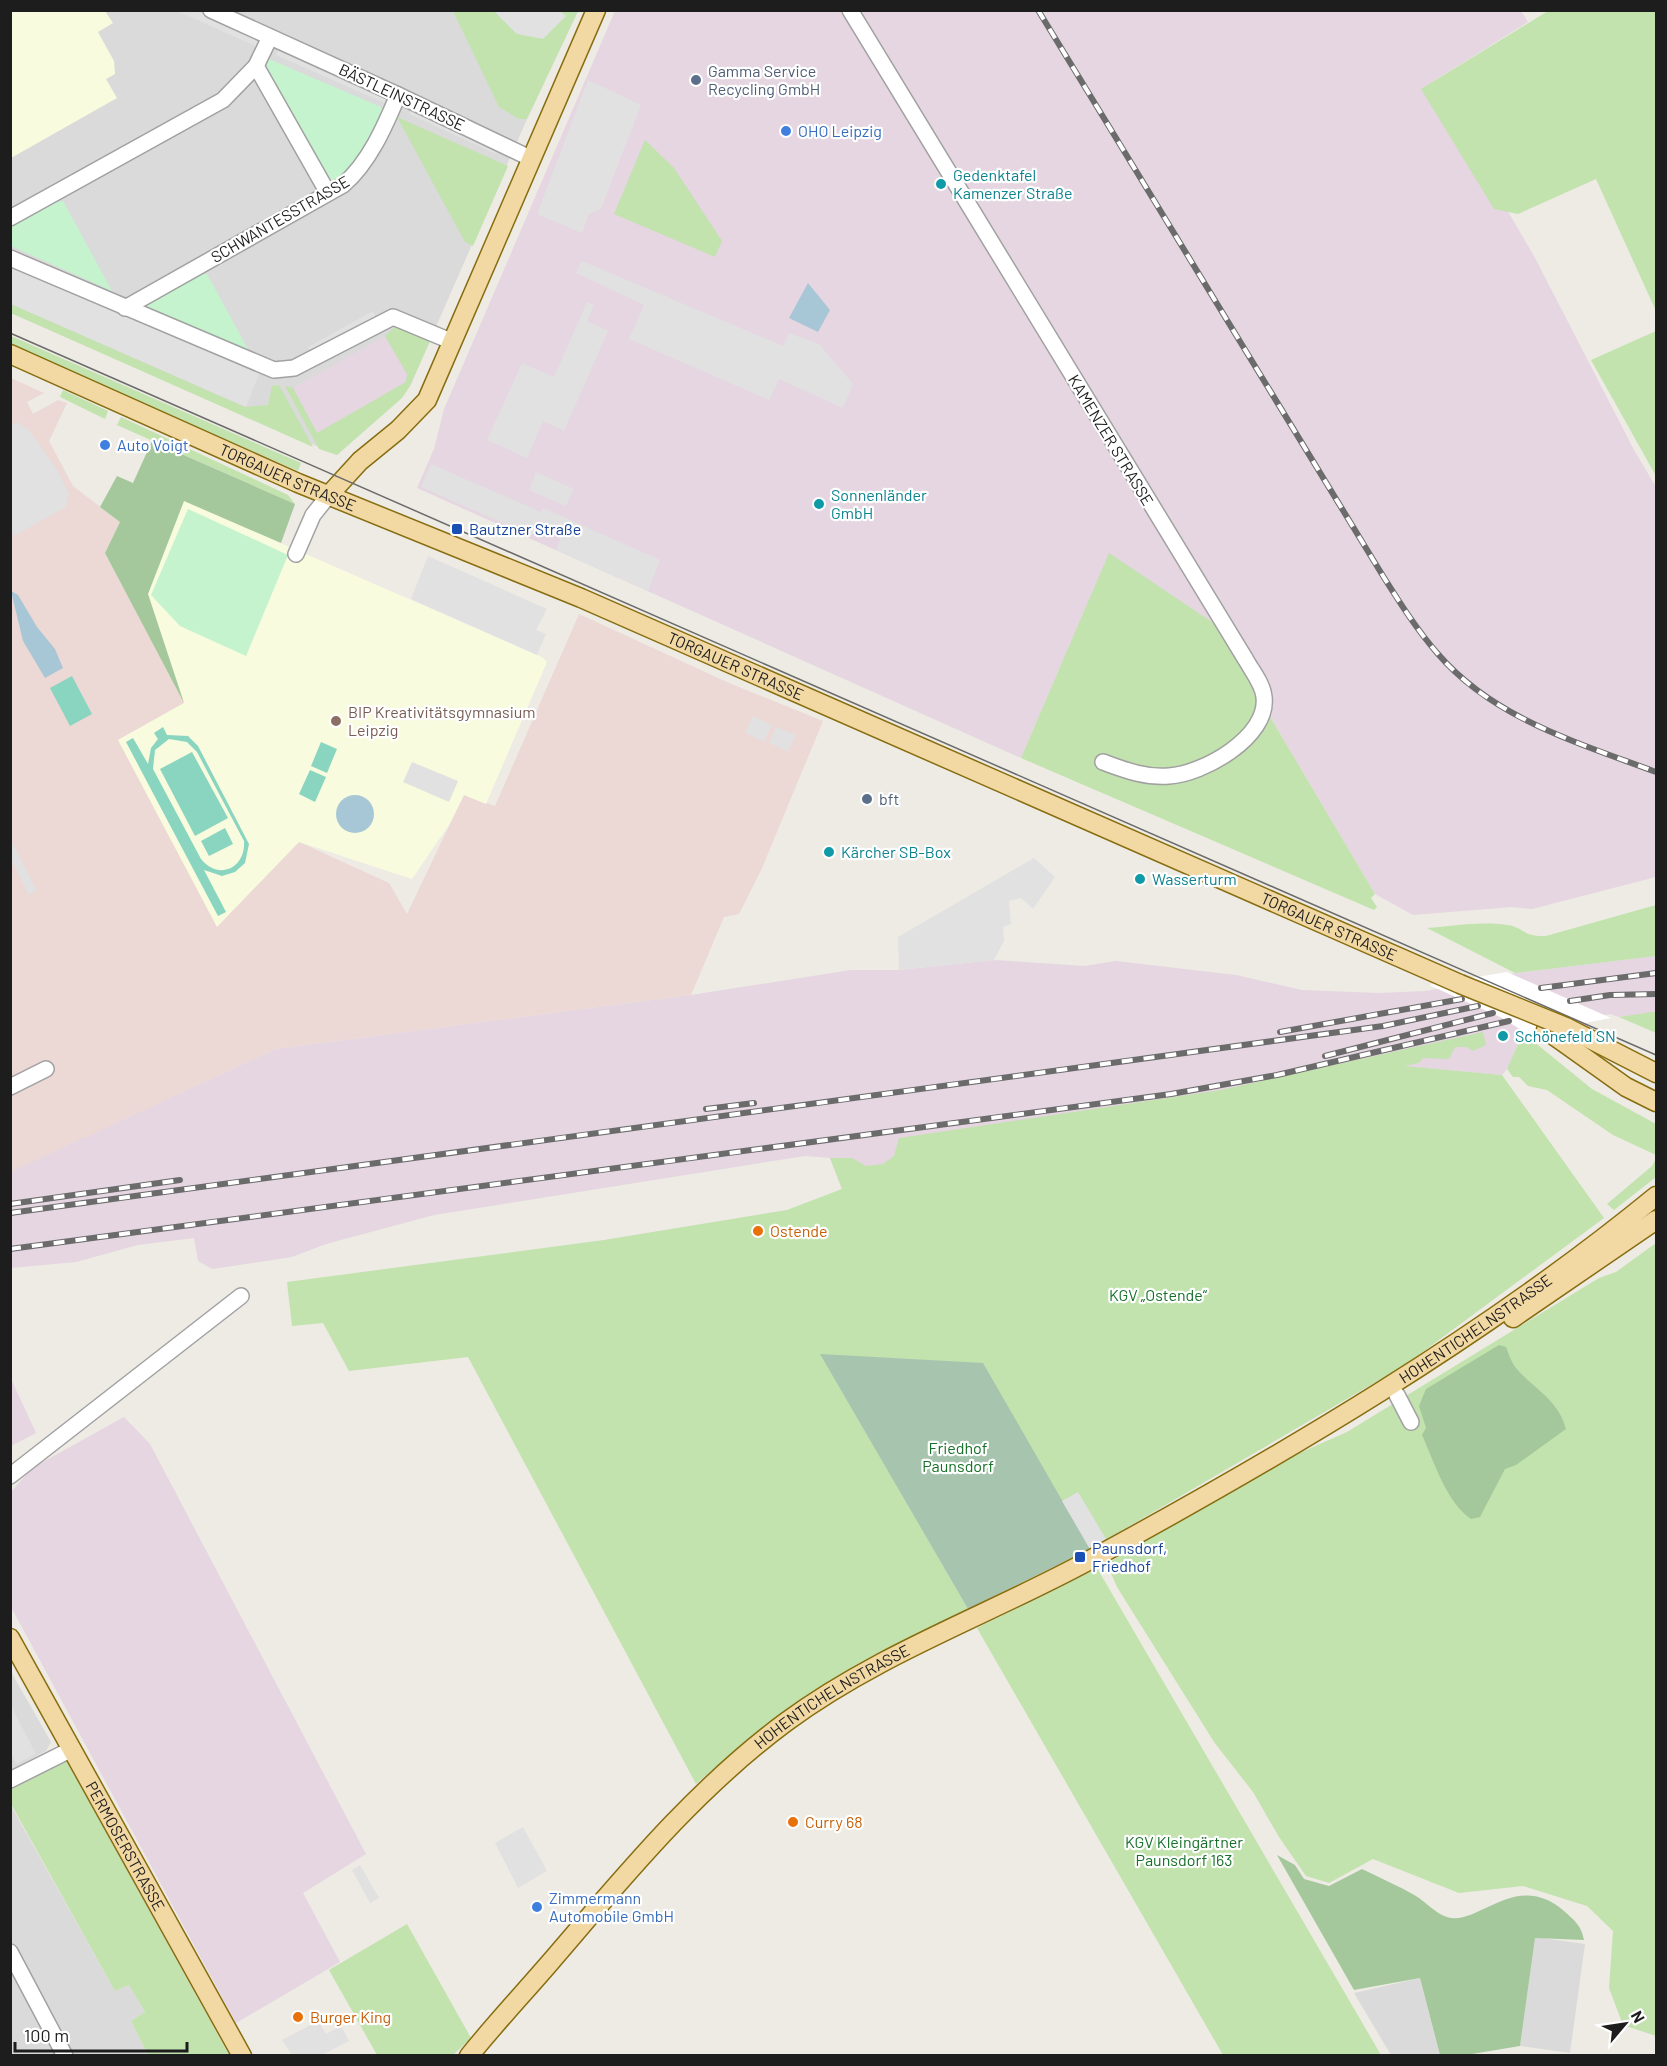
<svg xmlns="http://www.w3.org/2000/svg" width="1667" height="2066" font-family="Barlow,sans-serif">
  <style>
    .residential { fill: #dbdada }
    .commercial { fill: #ecd8d4 }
    .industrial { fill: #e5d6e1 }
    .education { fill: #f8fbde }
    .grass { fill: #c2e2ae }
    .forest { fill: #a4c89c }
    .cemetery { fill: #a7c4af }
    .park { fill: #c4f3ce }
    .pitch { fill: #89d5c0; fill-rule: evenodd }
    .parking { fill: #e1e1e1 }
    .water { fill: #a8c7d6 }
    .pier { fill: #fff }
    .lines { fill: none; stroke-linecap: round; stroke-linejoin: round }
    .minor-casing { stroke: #a1a1a1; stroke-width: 18 }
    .major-casing { stroke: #876d0f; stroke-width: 21 }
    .minor { stroke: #fff; stroke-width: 15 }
    .major { stroke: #f2d9a4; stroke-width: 18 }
    .tram { stroke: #6b6b6b; stroke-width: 1.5 }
    .rail-casing { stroke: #6b6b6b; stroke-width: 6 }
    .rail { stroke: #fff; stroke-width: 4; stroke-dasharray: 11; stroke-linecap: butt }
    .major-bridge-casing { stroke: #876d0f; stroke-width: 21; stroke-linecap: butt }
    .major-bridge { stroke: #f2d9a4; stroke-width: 18 }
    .service-dot { fill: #5c6f8a; stroke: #fff; stroke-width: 2 }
    .shop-dot { fill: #3f7fe0; stroke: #fff; stroke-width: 2 }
    .culture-dot { fill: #0f9aa8; stroke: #fff; stroke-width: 2 }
    .transit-dot { fill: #1a4fb4; stroke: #fff; stroke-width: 2 }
    .education-dot { fill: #8d6e63; stroke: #fff; stroke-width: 2 }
    .food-dot { fill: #e8710a; stroke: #fff; stroke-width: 2 }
    .labels { text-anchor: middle; stroke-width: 4.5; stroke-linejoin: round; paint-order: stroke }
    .service-label { font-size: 16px; fill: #4e5e75; stroke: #fff; text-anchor: start }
    .street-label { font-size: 16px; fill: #1d1d1d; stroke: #fff }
    .shop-label { font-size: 16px; fill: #366cbe; stroke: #fff; text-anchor: start }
    .culture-label { font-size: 16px; fill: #0d838f; stroke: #fff; text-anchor: start }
    .transit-label { font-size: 16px; fill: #164399; stroke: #fff; text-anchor: start }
    .education-label { font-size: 16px; fill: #785e54; stroke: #fff; text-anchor: start }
    .food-label { font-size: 16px; fill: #c56008; stroke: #fff; text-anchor: start }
    .park-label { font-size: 16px; fill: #167028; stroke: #fff }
  </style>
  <rect width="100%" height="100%" fill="#edebe4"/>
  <g class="residential">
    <polygon points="11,11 578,11 527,119 410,386 337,455 11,313"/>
    <polygon points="10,1670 51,1742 46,1751 11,1770"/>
    <polygon points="10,1804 115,1991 129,1985 145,2012 131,2021 148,2055 71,2055 11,1941"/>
    <polygon points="1535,1937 1585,1944 1570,2053 1520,2046"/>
    <polygon points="11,1964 59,2055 11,2055"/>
    <polygon points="1420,1978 1440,2055 1391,2055 1354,1993"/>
  </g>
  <polygon class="commercial" points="11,378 44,393 27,402 33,414 58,400 67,403 49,441 73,486 120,522 105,553 184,703 118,740 299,842 389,883 407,914 464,795 495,806 579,614 729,683 823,721 762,868 739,914 724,917 691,995 276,1049 11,1172"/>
  <g class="industrial">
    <polygon points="615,11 1521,11 1528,22 1432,82 1534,256 1634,450 1656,487 1656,877 1532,909 1512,907 1413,915 1375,894 1215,624 1109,554 1021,758 417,488 434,449 444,409"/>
    <polygon points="385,336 407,374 406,382 317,434 293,388"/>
    <polygon points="1656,956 1656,1012 1619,1017 1610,1014 1523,1033 1507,1069 1502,1075 1401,1066 842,1189 830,1158 805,1156 434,1215 326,1244 292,1257 212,1269 198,1261 194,1238 138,1245 76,1262 11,1268 10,1172 276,1049 691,995 851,970 899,970 994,960 1084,966 1116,961 1236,975 1302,990 1379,993 1426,991 1515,973"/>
    <polygon points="11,1379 36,1433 11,1446 10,1446"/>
    <polygon points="124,1417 150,1444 366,1854 303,1893 340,1962 236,2023 11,1607 11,1492 32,1468"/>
  </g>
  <g class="education">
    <polygon points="11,10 105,11 113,23 98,32 114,61 115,74 106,79 117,98 11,158"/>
    <polygon points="184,501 542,657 547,662 486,804 464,795 449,825 412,879 299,842 217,927 118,740 184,703 148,594"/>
  </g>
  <g class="grass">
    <polygon points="453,11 494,11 517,34 566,17 560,11 578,11 527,119 519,119 499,107"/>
    <polygon points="1548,11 1656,11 1656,311 1596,179 1518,214 1494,209 1421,89"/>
    <polygon points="397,117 508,166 473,246 465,242"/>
    <polygon points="645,140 674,168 722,241 715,257 614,214"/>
    <polygon points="11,304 245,407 268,405 272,386 279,385 313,447 11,313"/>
    <polygon points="398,324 431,339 410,386 402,398 337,455 319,449 285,386 293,388 317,433 406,382 407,374 385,336"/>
    <polygon points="1656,331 1656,476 1591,360"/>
    <polygon points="11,336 301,463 298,471 11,346"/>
    <polygon points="63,390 108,411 105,419 60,397"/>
    <polygon points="121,417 288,495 295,504 117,425"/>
    <polygon points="1109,553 1215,624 1375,894 1371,898 1377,907 1374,910 1021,758"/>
    <path d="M1656 905V956L1515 973 1427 928C1453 926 1481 921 1507 925 1524 927 1522 937 1546 936Z"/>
    <polygon points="1656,1012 1656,1033 1619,1017 1652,1012"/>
    <path d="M1483 1032 1486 1045 1473 1051 1466 1047H1455L1449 1059 1423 1058 1419 1063 1404 1066 1502 1075 1604 1218 1405 1365 1090 1549 1062 1501 821 1355 968 1609C870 1657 778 1712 696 1784L468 1357 349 1371 323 1323 292 1326 287 1282 604 1240 787 1210 842 1189 830 1158H852L866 1166 883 1164 894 1156 899 1138 1221 1090Z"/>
    <polygon points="1523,1033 1592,1089 1656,1124 1656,1155 1613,1135 1547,1090 1528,1086 1519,1077 1513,1077 1507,1069"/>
    <polygon points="1656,1158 1656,1177 1614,1210 1607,1204 1652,1166"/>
    <polygon points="1656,1243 1656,2036 1623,2025 1609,1988 1613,1931 1587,1906 1523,1886 1459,1893 1373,1859 1329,1883 1306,1876 1279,1837 1253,1792 1214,1742 1117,1587 1107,1564 1158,1530 1277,1463 1347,1432 1599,1278 1616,1272"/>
    <polygon points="1097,1568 1381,2055 1223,2055 977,1628"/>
    <polygon points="61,1760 67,1762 229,2055 148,2055 131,2021 145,2012 129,1985 115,1991 11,1804 10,1787"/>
    <polygon points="407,1924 471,2038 453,2055 377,2055 329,1970"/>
  </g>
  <g class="forest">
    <polygon points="152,441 295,504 281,543 184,501 148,594 184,703 105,553 120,522 100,507 117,476 133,483"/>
    <path d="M1499 1345 1506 1347C1509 1354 1511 1362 1516 1368 1535 1390 1558 1399 1566 1429L1516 1465 1505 1469 1480 1517 1471 1519C1446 1502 1434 1461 1422 1435L1426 1428 1419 1406 1426 1389Z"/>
    <path d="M1277 1855 1295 1865 1304 1879 1329 1886 1362 1869C1380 1878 1399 1886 1416 1896 1426 1902 1436 1914 1447 1917 1478 1927 1516 1869 1564 1911 1575 1921 1581 1925 1584 1940L1535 1938 1520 2046 1466 2055H1440L1420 1978 1354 1990Z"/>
  </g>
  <polygon class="cemetery" points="820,1354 983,1363 1090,1549 968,1609"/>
  <g class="park">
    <polygon points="269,59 381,107 384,111 363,158 335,185 327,182 264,70"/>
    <polygon points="63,201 112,291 11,246 11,226 55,202"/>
    <polygon points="197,274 207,274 249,351 143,305"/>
    <polygon points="188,509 288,555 246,656 180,626 151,595"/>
  </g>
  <g class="pitch">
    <polygon points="72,676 92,714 70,726 50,688"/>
    <path d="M163 727 167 735 188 736 198 746 249 844 245 863 235 872 222 876 204 870 226 912 218 916 126 742 133 738 148 764 151 748 158 739 154 733ZM169 739 187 742 197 752 244 841C246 868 219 881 201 859L153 769 155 750Z"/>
    <polygon points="321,742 337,749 327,773 311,766"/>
    <polygon points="192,752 228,818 195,836 160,769"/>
    <polygon points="310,770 326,777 315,802 299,794"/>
    <polygon points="225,828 233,844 209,856 201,841"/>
  </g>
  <g class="parking">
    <polygon points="177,11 197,11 266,41 262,49"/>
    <polygon points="494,11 560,11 566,16 543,39 517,34"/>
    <polygon points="280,48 388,96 385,103 276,55"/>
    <polygon points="588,80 641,105 601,209 589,214 582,233 537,214"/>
    <polygon points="412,107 499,147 496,154 409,114"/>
    <polygon points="582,261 783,346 789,333 819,344 853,384 843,408 779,379 769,400 629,339 644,305 576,273"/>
    <polygon points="11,264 259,374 246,407 11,304"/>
    <polygon points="587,302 594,305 587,321 608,331 564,431 543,421 527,458 487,440 522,363 554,377"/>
    <polygon points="373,311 376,318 312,354 308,347"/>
    <polygon points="17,422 29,430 58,471 69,494 66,507 14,536 10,530 10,426"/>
    <polygon points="431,464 541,512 543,508 660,560 648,591 556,550 563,532 539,520 532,536 421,487"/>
    <polygon points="536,472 574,489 566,506 529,490"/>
    <polygon points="428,556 547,609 536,630 546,634 537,655 411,599"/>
    <polygon points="753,716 772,725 764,742 745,733"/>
    <polygon points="776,727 796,735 788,752 769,743"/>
    <polygon points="412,762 458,781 449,802 403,782"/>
    <polygon points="11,840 37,891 29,895 11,859"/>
    <polygon points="1034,858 1055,877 1033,909 1021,898 1009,901 1011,924 1003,927 1004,941 994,960 899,970 898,937"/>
    <polygon points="1078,1492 1106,1539 1090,1549 1062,1501"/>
    <polygon points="11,1706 36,1754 16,1764 11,1753"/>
    <polygon points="523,1827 547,1871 518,1888 495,1843"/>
    <polygon points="360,1865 379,1898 370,1903 352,1870"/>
    <polygon points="318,2021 326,2034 341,2026 349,2041 322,2055 292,2055 282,2040"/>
  </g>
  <g class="water">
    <polygon points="808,283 830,310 818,332 789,318"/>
    <polygon points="11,591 18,595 37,627 55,649 63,668 45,678 23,641"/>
    <circle cx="355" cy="814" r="19"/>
  </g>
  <polygon class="pier" points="1507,972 1611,1018 1528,1034 1500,1017 1429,985"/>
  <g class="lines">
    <defs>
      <g id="minor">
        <polyline points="211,10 398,95 532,159"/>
        <path d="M850 10 1246 660C1252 671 1263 684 1264 697 1269 737 1203 774 1169 776 1145 778 1125 770 1103 762"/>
        <polyline points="256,66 328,193"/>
        <polyline points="10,218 223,100 256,66 270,37"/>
        <polyline points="10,258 274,370 294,368 393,317 453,342"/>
        <path d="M125 308 343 185C369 163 385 126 398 95"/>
        <polyline points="296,554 313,515 329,495"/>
        <polyline points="10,1087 46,1069"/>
        <polyline points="1397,1395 1411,1422"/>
        <polyline points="10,1476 241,1296"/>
        <polyline points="10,1780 72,1749"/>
        <polyline points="10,1952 65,2056"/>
      </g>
      <g id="major">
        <path id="s1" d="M10 354 298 483 581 598 1460 984"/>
        <polyline points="329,495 360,461 398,430 427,400 596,10"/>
        <polyline points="1566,1027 1656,1073"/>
        <polyline points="1546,1030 1626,1087 1656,1102"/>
        <polyline points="1513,1318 1656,1220"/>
        <path id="s2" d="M10 1638 242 2056"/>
        <path id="s3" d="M469 2056C494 2025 521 1996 547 1966 622 1879 693 1791 786 1722 878 1654 988 1615 1088 1561 1283 1455 1484 1337 1656 1196"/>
      </g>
    </defs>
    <use href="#minor" class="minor-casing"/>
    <use href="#major" class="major-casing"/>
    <use href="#minor" class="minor"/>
    <use href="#major" class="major"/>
    <polyline class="tram" points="10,333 1656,1055"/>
    <defs>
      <g id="rail">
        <path d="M1038 10 1383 576C1400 603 1417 630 1438 654 1494 719 1579 743 1656 772"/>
        <polyline points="1541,988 1656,973"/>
        <polyline points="1570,1001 1610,995 1656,994"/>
        <polyline points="1280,1032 1462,999"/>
        <polyline points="1325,1056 1493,1013"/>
        <polyline points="706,1109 754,1103"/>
        <polyline points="10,1204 180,1180"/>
        <polyline points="10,1213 1383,1026 1478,1006"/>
        <polyline points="10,1249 1171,1094 1277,1075 1509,1021"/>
      </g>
    </defs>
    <use href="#rail" class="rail-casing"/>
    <use href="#rail" class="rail"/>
    <defs>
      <polyline id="major-bridge" points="1460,984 1566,1027"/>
    </defs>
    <use href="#major-bridge" class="major-bridge-casing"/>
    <use href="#major-bridge" class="major-bridge"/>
  </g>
  <g class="service-dot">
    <circle cx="696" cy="80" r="6"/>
    <circle cx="867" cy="799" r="6"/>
  </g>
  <g class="shop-dot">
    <circle cx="786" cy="131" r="6"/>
    <circle cx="105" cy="445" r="6"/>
    <circle cx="537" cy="1907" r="6"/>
  </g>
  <g class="culture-dot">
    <circle cx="941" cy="184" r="6"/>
    <circle cx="819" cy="504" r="6"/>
    <circle cx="829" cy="852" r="6"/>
    <circle cx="1140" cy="879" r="6"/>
    <circle cx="1503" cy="1036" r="6"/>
  </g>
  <g class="transit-dot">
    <rect x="451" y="523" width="12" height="12" rx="3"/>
    <rect x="1074" y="1551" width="12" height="12" rx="3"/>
  </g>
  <circle class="education-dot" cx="336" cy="721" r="6"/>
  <g class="food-dot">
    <circle cx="758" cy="1231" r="6"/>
    <circle cx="793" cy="1822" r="6"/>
    <circle cx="298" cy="2017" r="6"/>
  </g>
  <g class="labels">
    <g class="service-label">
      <text x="708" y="77">Gamma Service<tspan x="708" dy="18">Recycling GmbH</tspan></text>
      <text x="879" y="805">bft</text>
    </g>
    <g class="street-label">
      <text transform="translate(402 97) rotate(25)" y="6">BÄSTLEINSTRASSE</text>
      <text transform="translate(280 219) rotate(-30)" y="6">SCHWANTESSTRASSE</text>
      <text transform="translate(1111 440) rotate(59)" y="6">KAMENZER STRASSE</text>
      <text dy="6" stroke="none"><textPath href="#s1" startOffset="304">TORGAUER STRASSE</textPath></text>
      <text dy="6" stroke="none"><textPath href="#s1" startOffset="790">TORGAUER STRASSE</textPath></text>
      <text dy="6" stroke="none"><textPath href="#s1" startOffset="1438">TORGAUER STRASSE</textPath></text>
      <text dy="6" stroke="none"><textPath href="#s3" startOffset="1256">HOHENTICHELNSTRASSE</textPath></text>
      <text dy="6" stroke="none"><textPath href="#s3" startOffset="514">HOHENTICHELNSTRASSE</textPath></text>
      <text dy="6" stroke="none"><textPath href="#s2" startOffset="238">PERMOSERSTRASSE</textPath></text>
    </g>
    <g class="shop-label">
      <text x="798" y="137">OHO Leipzig</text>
      <text x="117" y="451">Auto Voigt</text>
      <text x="549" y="1904">Zimmermann<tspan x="549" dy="18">Automobile GmbH</tspan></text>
    </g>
    <g class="culture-label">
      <text x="953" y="181">Gedenktafel<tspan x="953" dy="18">Kamenzer Straße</tspan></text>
      <text x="831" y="501">Sonnenländer<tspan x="831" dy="18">GmbH</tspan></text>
      <text x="841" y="858">Kärcher SB-Box</text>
      <text x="1152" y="885">Wasserturm</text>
      <text x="1515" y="1042">Schönefeld SN</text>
    </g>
    <g class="transit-label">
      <text x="469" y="535">Bautzner Straße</text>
      <text x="1092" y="1554">Paunsdorf,<tspan x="1092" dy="18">Friedhof</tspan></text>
    </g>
    <g class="education-label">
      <text x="348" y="718">BIP Kreativitätsgymnasium<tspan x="348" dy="18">Leipzig</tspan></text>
    </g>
    <g class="food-label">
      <text x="770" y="1237">Ostende</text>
      <text x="805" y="1828">Curry 68</text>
      <text x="310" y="2023">Burger King</text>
    </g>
    <g class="park-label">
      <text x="1158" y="1301">KGV „Ostende“</text>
      <text x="958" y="1454">Friedhof<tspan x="958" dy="18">Paunsdorf</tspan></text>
      <text x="1184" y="1848">KGV Kleingärtner<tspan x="1184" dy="18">Paunsdorf 163</tspan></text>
    </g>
  </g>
  <rect width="1667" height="2066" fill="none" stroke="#1d1d1d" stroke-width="24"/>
  <g transform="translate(1625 2024) rotate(61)" stroke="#ffffff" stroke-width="4.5" paint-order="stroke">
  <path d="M0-4.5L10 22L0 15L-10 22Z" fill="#1d1d1d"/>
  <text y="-9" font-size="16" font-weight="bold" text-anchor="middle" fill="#1d1d1d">N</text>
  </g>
  <path d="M15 2042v9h172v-9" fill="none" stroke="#1d1d1d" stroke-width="3"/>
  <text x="24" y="2042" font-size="18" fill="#1d1d1d" stroke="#ffffff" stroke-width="4.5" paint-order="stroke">100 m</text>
</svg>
